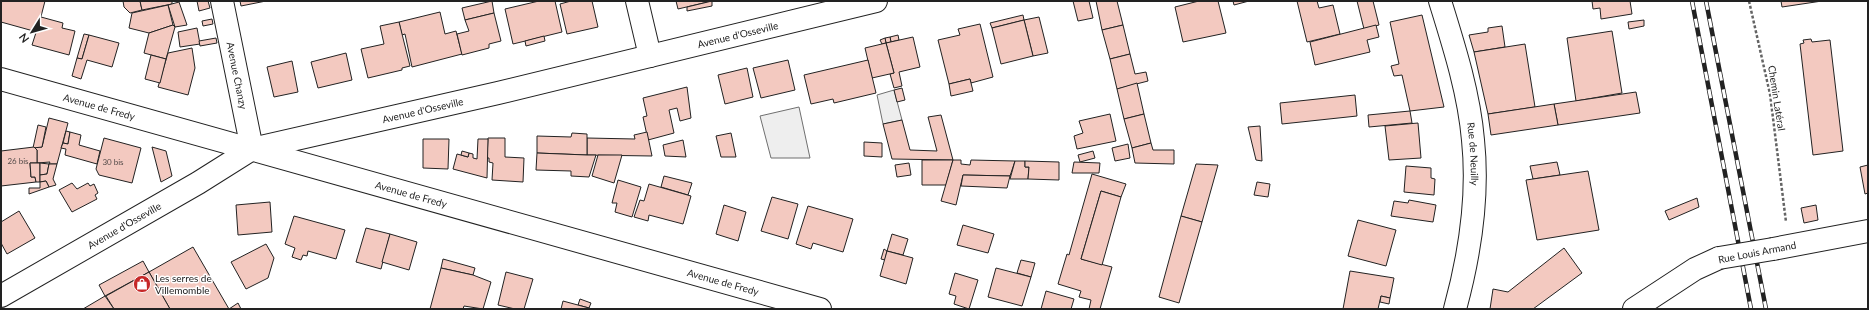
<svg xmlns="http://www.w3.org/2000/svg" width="1869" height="310" font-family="Lato,sans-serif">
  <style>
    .green { fill: #eee; stroke: #6f6f6f }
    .building { fill: #f3c9c0; stroke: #222 }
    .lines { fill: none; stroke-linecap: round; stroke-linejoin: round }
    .street-casing { stroke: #222; stroke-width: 24 }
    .secondary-casing { stroke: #222; stroke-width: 24 }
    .path { stroke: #646464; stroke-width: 2.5; stroke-dasharray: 3 2; stroke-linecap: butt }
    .street { stroke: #fff; stroke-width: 22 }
    .secondary { stroke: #fff; stroke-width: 22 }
    .rail-casing { stroke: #222; stroke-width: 4.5 }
    .rail { stroke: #fff; stroke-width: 3; stroke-dasharray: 9; stroke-linecap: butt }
    .street-bridge-casing { stroke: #222; stroke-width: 24; stroke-linecap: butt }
    .street-bridge { stroke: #fff; stroke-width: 22 }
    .labels { text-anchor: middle; stroke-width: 3; stroke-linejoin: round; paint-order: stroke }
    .number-label { font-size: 8px; fill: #564c4a }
    .street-label { font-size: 10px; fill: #222; stroke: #fff }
    .poi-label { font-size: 10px; fill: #222; stroke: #fff; text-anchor: start }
  </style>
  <rect width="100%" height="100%" fill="#fff"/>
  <g class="green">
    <polygon points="894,90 902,120 883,124 877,95"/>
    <polygon points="799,107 810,158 771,158 760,116"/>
  </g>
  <g class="building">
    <polygon points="1,1 45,1 37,32 1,22"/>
    <polygon points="123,1 142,1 140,1 142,10 130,13 124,7"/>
    <polygon points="140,1 172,1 172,4 142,10"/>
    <polygon points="197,1 208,1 210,8 199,11"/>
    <polygon points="240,1 266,1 241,6"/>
    <polygon points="492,1 494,13 465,20 462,8"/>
    <polygon points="539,1 555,1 562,32 513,44 505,9"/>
    <polygon points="571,1 592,1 598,27 567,34 560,4"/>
    <polygon points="676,1 712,1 678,9"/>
    <polygon points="712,1 712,6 687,11 687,7"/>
    <polygon points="1073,1 1089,1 1093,18 1078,21"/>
    <polygon points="1096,1 1117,1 1123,25 1102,30"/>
    <polygon points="1199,1 1218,1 1226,33 1183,42 1175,7"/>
    <polygon points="1233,1 1249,1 1234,5"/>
    <polygon points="1297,1 1317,1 1319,8 1333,5 1340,34 1307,42"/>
    <polygon points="1357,1 1373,1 1379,25 1364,29"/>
    <polygon points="1592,1 1630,1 1632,14 1601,19 1600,8 1593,9"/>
    <polygon points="1781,1 1822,1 1782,7"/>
    <polygon points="179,2 187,25 175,27 168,5"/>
    <polygon points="168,5 173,25 149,33 129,28 132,13"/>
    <polygon points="440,12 445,34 456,31 462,54 412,67 405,34 402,35 399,22"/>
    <polygon points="494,13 501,41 489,44 489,48 462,55 457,34 469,31 465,20"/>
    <polygon points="1023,15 1024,20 992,28 990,23"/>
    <polygon points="1422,15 1444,107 1410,111 1402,75 1394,76 1391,66 1399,64 1390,22"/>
    <polygon points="41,17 63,23 62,28 75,31 69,55 32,45"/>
    <polygon points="1039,17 1048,53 1033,56 1024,20"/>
    <polygon points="212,19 213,24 203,26 202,21"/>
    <polygon points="1024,20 1033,56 1001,64 992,28"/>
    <polygon points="1644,20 1644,26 1629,29 1628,22"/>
    <polygon points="399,22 410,66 402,68 402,70 368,78 361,49 384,44 380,26"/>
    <polygon points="980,24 993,77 971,83 970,79 949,84 938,40 960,35 958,29"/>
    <polygon points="173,25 175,27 166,59 144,53 149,33"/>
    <polygon points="1123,25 1130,54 1110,59 1102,30"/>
    <polygon points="1376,25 1379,37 1367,40 1370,52 1315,65 1310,42"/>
    <polygon points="1502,26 1505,47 1474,52 1469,35 1488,32 1488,28"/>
    <polygon points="197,28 200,44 180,47 178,32"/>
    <polygon points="1612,31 1622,93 1576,101 1567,38"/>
    <polygon points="84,34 89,35 82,59 77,58"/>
    <polygon points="89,35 119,43 112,67 87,60 81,79 72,76 77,58 82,59"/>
    <polygon points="898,35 899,40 891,42 890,37"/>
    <polygon points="544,36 545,41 526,46 525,41"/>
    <polygon points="890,37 891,42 886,43 885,38"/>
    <polygon points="913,37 920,67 899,72 902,86 894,88 890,74 894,73 886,43"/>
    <polygon points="216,38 217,43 200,46 199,41"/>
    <polygon points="885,38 886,43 882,44 880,40"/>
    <polygon points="1811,39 1812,42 1830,40 1843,151 1813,155 1800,44 1804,43 1803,40"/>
    <polygon points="886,43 894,73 872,78 865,48"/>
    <polygon points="1525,44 1535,107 1488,114 1474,52"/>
    <polygon points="192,48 195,68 188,95 158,87 168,53"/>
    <polygon points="346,53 352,80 318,88 311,62"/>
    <polygon points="1130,54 1135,74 1146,72 1148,81 1117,89 1110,59"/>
    <polygon points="151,55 166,59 160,83 145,79"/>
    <polygon points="788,60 795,90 761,98 753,68"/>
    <polygon points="868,60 876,93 834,103 833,99 811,104 804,75"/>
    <polygon points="292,61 298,92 274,97 267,67"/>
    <polygon points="747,68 753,97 725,104 718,75"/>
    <polygon points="970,79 973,91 951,96 949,84"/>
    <polygon points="1137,83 1144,114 1124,119 1117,89"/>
    <polygon points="687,87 691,118 680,121 677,108 669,110 674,133 648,140 643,117 647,116 643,98"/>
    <polygon points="902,88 905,100 897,102 894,90"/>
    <polygon points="1636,92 1640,113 1558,125 1554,104"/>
    <polygon points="1355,95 1357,116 1282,124 1280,103"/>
    <polygon points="1554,104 1558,125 1491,135 1488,114"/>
    <polygon points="1410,111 1412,123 1369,127 1368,115"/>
    <polygon points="1110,114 1116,141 1077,149 1074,136 1083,133 1079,121"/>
    <polygon points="1144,114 1151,143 1132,148 1124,119"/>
    <polygon points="941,115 953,160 892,159 883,124 902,120 910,150 937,151 928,117"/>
    <polygon points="49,118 68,123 57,164 49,164 50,162 37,163 37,150 34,147 42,147"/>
    <polygon points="1418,123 1421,158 1389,160 1385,126"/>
    <polygon points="38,125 46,127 42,147 33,148"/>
    <polygon points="1260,126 1262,161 1256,160 1248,127"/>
    <polygon points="66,131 70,132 68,144 63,143"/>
    <polygon points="70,132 81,135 79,145 100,151 97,164 65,155 66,149 61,148 63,143 68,144"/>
    <polygon points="647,132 652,156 587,155 587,138 635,139 634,135"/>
    <polygon points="572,133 587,134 587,155 537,153 537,136 571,137"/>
    <polygon points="731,133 736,157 721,157 716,136"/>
    <polygon points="104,138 141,148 132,183 99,175 96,169"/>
    <polygon points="488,138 505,138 505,157 524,158 523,182 492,180 493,163 489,162 489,158 487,158"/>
    <polygon points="423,139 449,139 448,169 423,168"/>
    <polygon points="478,139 488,139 487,178 453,169 457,154 468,157 469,153 473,154 473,158 477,159"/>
    <polygon points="683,140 686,157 665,156 663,145"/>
    <polygon points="864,142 882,143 882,157 864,156"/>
    <polygon points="1151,143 1153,150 1174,150 1174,164 1135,163 1132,148"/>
    <polygon points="1128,144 1130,158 1115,161 1112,148"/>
    <polygon points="34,147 37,150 37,163 30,163 31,177 35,177 36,182 1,186 1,151"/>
    <polygon points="152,147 166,151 172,176 161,182"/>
    <polygon points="462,151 469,153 468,157 461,155"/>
    <polygon points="1093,151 1095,158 1080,162 1078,155"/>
    <polygon points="537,153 587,155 596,155 589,177 571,176 571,171 536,170"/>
    <polygon points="598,155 622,155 614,183 592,176"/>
    <polygon points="922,160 953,160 946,185 922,185"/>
    <polygon points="953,160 961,160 961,164 970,165 971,160 1015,161 1010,176 963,175 956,205 941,201"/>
    <polygon points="1015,161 1025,161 1025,167 1029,167 1028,179 1010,179"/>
    <polygon points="1025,161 1059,162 1059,180 1028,179 1029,167 1025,167"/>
    <polygon points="1074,162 1100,163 1099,173 1072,173"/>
    <polygon points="1557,162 1560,175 1533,179 1530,166"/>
    <polygon points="30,163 40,163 40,182 36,182 35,177 31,177"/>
    <polygon points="40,163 49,164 47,174 40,175"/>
    <polygon points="909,163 911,175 897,177 895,165"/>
    <polygon points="49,164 57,164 53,179 56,185 49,187 46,181 40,182 40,175 47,174"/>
    <polygon points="1196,164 1218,165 1202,222 1181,216"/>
    <polygon points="1868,165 1868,193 1865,194 1860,167"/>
    <polygon points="1406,166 1431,168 1431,178 1435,179 1434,195 1404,192"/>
    <polygon points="1588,171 1599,230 1537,240 1526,180"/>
    <polygon points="1092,174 1126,184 1121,197 1101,191 1081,259 1112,267 1100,309 1089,309 1091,300 1079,297 1081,291 1058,284 1067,254 1069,255"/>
    <polygon points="963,175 1010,176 1007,188 961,186"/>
    <polygon points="664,176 692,183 688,195 661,187"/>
    <polygon points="618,180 641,187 632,217 615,212 617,203 612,203"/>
    <polygon points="46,181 49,187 29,194 29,188 40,188 40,182"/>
    <polygon points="1257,182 1270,184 1268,197 1254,195"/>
    <polygon points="72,183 77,189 88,183 90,186 94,184 98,193 95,195 97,199 72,212 59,190"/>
    <polygon points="649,184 691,196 683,224 649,215 648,221 634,217 640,200 644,201"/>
    <polygon points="1101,191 1121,197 1102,265 1081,259"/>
    <polygon points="772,197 798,204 788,239 761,231"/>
    <polygon points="1697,198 1699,207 1669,220 1665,211"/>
    <polygon points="1409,200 1436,205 1433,222 1391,216 1394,201 1408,203"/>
    <polygon points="270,202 272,232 238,235 236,205"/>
    <polygon points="724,205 746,212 738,241 716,234"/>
    <polygon points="1816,205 1818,220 1804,223 1801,208"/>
    <polygon points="808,206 853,219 843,252 813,243 811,249 796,244"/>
    <polygon points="19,211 35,238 7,254 1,243 1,222"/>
    <polygon points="294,216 345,230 336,259 308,251 307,256 303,255 301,260 292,257 295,248 285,244"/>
    <polygon points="1181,216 1202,222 1179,303 1159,297"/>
    <polygon points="1358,220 1396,230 1386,266 1348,256"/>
    <polygon points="963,225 994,234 988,253 957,245"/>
    <polygon points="366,228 390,234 381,269 356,262"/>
    <polygon points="390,234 417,242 409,270 382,262"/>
    <polygon points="892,234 908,239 903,255 887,251"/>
    <polygon points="266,244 274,258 268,278 246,289 231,262"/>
    <polygon points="193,247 229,309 170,309 149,272"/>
    <polygon points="1564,248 1582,273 1533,309 1490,309 1493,289 1508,292"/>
    <polygon points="884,249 887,251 885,260 881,259"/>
    <polygon points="887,251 913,258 906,284 880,276"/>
    <polygon points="443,259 475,268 473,275 441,268"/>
    <polygon points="1021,260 1035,263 1031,277 1017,273"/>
    <polygon points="143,261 149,272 105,296 99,285"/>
    <polygon points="441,268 473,275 491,282 483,309 464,306 463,309 430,309"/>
    <polygon points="996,268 1031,277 1022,306 988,297"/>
    <polygon points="1350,271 1394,278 1390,298 1381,296 1378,309 1343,309"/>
    <polygon points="149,272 170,309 114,309 106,296"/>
    <polygon points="506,272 533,279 524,309 515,309 498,305"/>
    <polygon points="955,273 978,280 969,309 954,304 956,296 949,294"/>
    <polygon points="1046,291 1074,299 1071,309 1041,309"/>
    <polygon points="105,296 114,309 83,309"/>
    <polygon points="1381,296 1390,298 1389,304 1380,302"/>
    <polygon points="580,299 591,303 589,308 578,305"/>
    <polygon points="563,301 589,308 592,309 561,309"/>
    <polygon points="238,303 241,309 228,309 229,309"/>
  </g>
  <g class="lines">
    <defs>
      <g id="street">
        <path id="s1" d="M222 1 252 149"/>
        <polyline points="637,1 650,56"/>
        <path id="s2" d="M1 79 820 309"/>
        <polyline points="1773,249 1868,231"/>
        <path id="s3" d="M1 296 198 183 252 149 498 93 876 1"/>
        <polyline points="1634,309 1695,269 1719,258"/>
      </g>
      <g id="secondary">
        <path id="s4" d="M1440 1C1454 46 1469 93 1473 140 1479 197 1470 254 1455 309"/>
      </g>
    </defs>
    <use href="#street" class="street-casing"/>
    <use href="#secondary" class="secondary-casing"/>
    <polyline class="path" points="1749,1 1770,94 1786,222"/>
    <use href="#street" class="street"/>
    <use href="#secondary" class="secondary"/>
    <defs>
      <g id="rail">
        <polyline points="1692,1 1751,309"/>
        <polyline points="1706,1 1766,309"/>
      </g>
    </defs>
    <use href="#rail" class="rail-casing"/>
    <use href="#rail" class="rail"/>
    <defs>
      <polyline id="street-bridge" points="1719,258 1773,249"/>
    </defs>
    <use href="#street-bridge" class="street-bridge-casing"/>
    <use href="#street-bridge" class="street-bridge"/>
  </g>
  <defs>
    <symbol id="shop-disc" viewBox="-11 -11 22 22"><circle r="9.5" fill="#c62828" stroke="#fff"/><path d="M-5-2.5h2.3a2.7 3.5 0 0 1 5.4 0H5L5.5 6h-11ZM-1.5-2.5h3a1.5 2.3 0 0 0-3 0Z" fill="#fff"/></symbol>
  </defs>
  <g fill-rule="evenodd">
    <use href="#shop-disc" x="132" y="274" width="20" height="20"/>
  </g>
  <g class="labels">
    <g class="number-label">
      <text x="18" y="164">26 bis</text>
      <text x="113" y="165">30 bis</text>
    </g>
    <g class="street-label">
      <text dy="4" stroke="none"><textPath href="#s3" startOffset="790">Avenue d'Osseville</textPath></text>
      <text dy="4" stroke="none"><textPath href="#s1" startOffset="76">Avenue Chanzy</textPath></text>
      <text transform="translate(1777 98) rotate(81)" y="4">Chemin Latéral</text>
      <text dy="4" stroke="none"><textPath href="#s2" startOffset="102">Avenue de Fredy</textPath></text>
      <text dy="4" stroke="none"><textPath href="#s3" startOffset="466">Avenue d'Osseville</textPath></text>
      <text dy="4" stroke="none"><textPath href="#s4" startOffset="157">Rue de Neuilly</textPath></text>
      <text dy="4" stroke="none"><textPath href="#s2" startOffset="426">Avenue de Fredy</textPath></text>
      <text dy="4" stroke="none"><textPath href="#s3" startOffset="142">Avenue d'Osseville</textPath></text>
      <text transform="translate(1757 252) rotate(-11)" y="4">Rue Louis Armand</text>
      <text dy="4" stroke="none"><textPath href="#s2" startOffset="750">Avenue de Fredy</textPath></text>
    </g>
    <g class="poi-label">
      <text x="155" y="282">Les serres de<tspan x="155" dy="12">Villemomble</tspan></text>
    </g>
  </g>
  <rect width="1869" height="310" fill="none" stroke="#222222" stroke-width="4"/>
  <g transform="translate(32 32) rotate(233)" stroke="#ffffff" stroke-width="3" paint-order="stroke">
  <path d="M0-3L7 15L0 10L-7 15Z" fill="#222222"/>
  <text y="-6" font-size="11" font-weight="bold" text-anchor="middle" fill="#222222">N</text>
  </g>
</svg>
